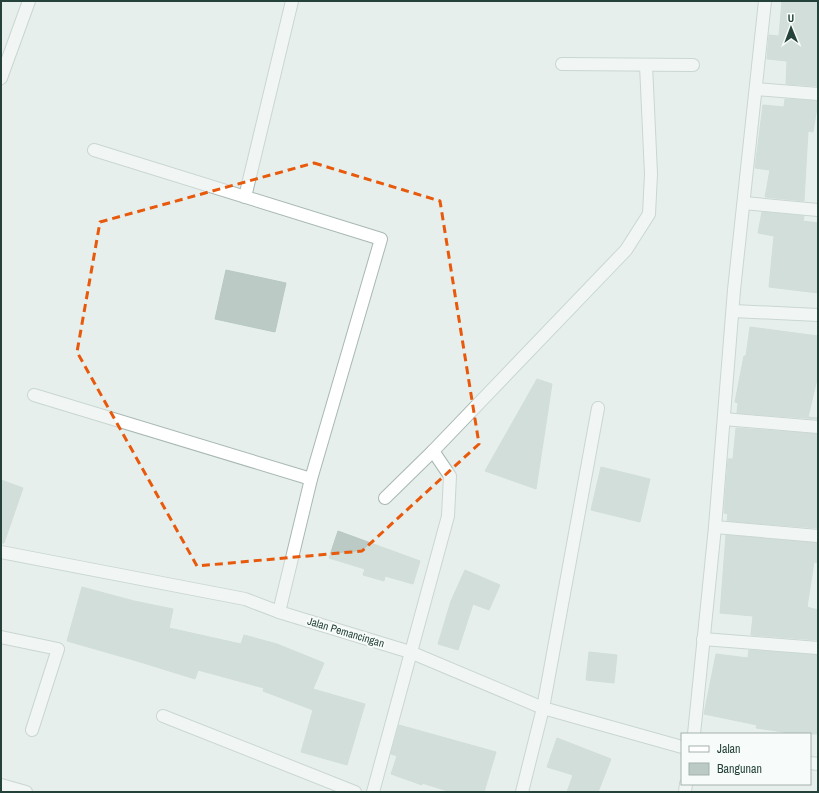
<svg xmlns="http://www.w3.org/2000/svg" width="819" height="793" font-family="'Archivo Narrow',sans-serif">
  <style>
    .building { fill: #bbcac4; stroke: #b8c9c2 }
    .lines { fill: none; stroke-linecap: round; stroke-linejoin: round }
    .minor-casing { stroke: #a8b8b2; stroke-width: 14 }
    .minor { stroke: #fff; stroke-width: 12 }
    .marked { fill: none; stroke: #e8590c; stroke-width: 3; stroke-dasharray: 8 5; stroke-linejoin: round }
    .labels { text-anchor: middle; stroke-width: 4; stroke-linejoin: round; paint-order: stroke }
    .street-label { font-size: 11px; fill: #24423a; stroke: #f7fbf9 }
  </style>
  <rect width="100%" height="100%" fill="#e6efeb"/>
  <g class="building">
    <polygon points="782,1 818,1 818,86 786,84 787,61 767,59 769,35 779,36"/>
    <polygon points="785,99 818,101 813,132 808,131 804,201 765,197 770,170 755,168 763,105 784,107"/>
    <polygon points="762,212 804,216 803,221 818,223 818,293 769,287 774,236 758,233"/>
    <polygon points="226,270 286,283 275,332 215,319"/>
    <polygon points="750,327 818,336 818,375 808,417 818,418 818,419 737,413 738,403 735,402 744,356 746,356"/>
    <polygon points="537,379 552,384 536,489 485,471"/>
    <polygon points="736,428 818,434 818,528 727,521 728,514 724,513 728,459 733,459"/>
    <polygon points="601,467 650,479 640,522 591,510"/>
    <polygon points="1,480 23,488 4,543 1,543"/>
    <polygon points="338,531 420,561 413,584 385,576 384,581 363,575 365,569 329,558"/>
    <polygon points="726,535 818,543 818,563 814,562 807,607 818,610 818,640 751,635 753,616 720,613"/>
    <polygon points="465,570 500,585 489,610 473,604 458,650 438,644 451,601"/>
    <polygon points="82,587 134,601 173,609 169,628 241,644 244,635 277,644 324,663 313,689 365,704 347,765 301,752 313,710 263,691 264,688 198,670 195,679 137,661 67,641"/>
    <polygon points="749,650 818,655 818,734 784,734 784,732 756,728 757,725 704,714 716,654 748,658"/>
    <polygon points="589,652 617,655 614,683 586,680"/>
    <polygon points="399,725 496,752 484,792 451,792 422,783 422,785 391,774 397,756 391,754"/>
    <polygon points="557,738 611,759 598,792 567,792 573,775 547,767"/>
  </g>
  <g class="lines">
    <defs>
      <g id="minor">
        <polyline points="562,64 693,65"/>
        <polyline points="1,78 29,1"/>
        <polyline points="756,89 818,94"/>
        <polyline points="94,150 381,239 311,479 279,612"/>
        <polyline points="245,197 292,1"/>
        <polyline points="744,203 818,210"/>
        <polyline points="733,311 818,315"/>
        <polyline points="34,395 311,479"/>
        <polyline points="724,419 818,427"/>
        <polyline points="385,498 433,451"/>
        <polyline points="715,527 818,536"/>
        <polyline points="1,552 245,599 279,612 410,652 543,708 682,747"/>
        <polyline points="1,637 58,649 32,730"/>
        <polyline points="703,639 818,648"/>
        <polyline points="163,716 355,792"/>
        <polyline points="694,734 715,527 734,290 765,1"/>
        <polyline points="810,763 818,764"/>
        <polyline points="1,785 26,792"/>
        <polyline points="373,792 448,516 450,476 433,451 626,250 649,214 651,174 646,65"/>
        <polyline points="522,792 543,708 598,408"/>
        <polyline points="685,792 686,784"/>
      </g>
    </defs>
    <use href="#minor" class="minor-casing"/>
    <use href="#minor" class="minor"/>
  </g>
  <path d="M0 0H819V793H0ZM314 163 440 201 479 444 362 551 197 566 77 352 100 222Z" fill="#e6efeb" fill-opacity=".55" fill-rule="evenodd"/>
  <path class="marked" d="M314 163 440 201 479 444 362 551 197 566 77 352 100 222Z"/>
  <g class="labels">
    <g class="street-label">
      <text transform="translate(346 632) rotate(17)" y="4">Jalan Pemancingan</text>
    </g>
  </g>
  <rect width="819" height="793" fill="none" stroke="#24423a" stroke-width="4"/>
  <rect x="681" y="733" width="130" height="52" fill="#f7fbf9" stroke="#a3b1ad"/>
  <rect x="689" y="746" width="20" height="6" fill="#ffffff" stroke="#a3b1ad"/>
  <text x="717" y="753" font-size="12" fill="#24423a">Jalan</text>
  <rect x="689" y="763" width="20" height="12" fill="#bbcac4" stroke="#a3b1ad"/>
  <text x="717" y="773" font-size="12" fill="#24423a">Bangunan</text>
  <g transform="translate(791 28) rotate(359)" stroke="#f7fbf9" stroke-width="3" paint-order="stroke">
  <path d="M0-3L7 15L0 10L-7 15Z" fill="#24423a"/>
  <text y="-6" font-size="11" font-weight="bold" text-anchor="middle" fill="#24423a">U</text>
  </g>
</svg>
